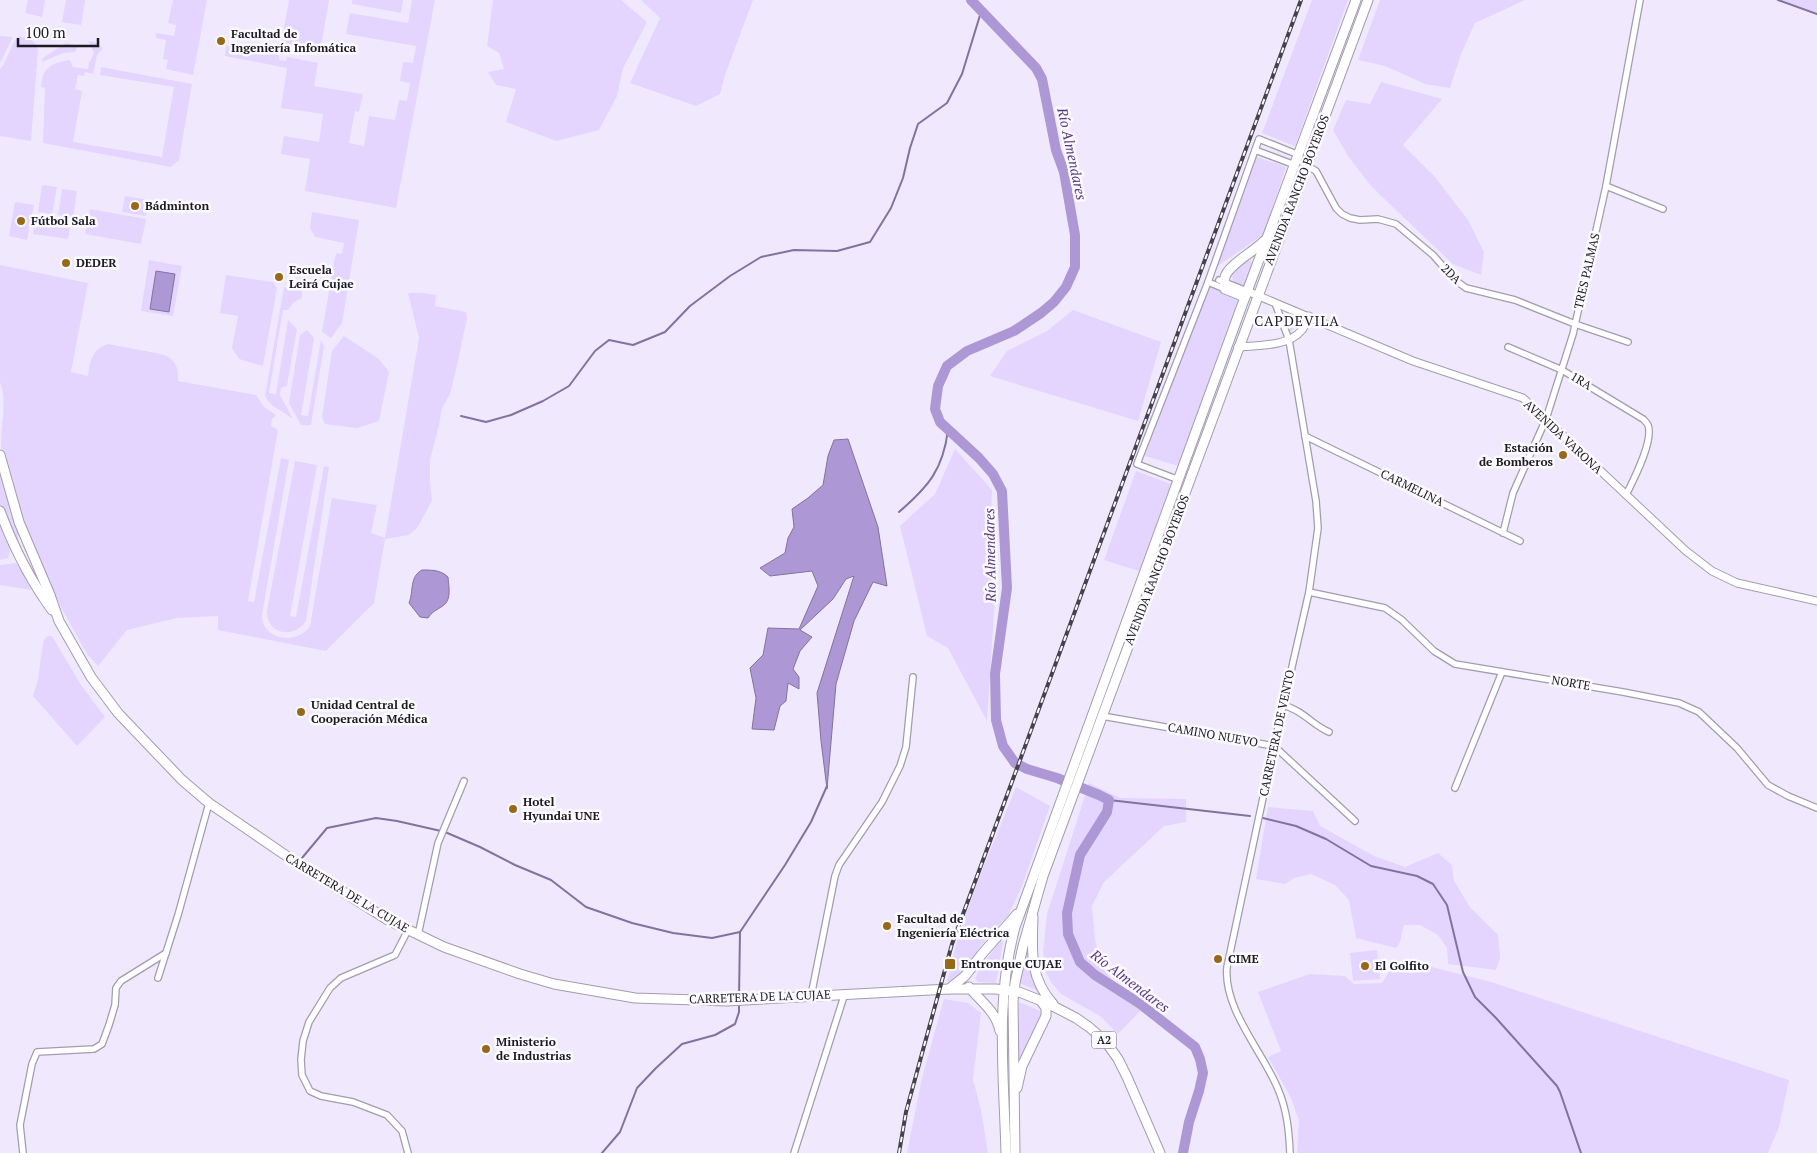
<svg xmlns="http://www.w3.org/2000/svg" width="1817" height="1153" font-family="'PT Serif',serif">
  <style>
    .green { fill: #e3d5ff }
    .water { fill: #ad97d5; stroke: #82729f }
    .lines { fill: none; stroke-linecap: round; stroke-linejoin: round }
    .stream { stroke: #82729f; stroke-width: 2 }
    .river { stroke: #ad97d5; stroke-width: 10 }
    .minor-casing { stroke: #a29caf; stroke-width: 8 }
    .tertiary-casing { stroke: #a29caf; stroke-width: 9 }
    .trunk-casing { stroke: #a29caf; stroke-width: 11 }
    .minor { stroke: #fff; stroke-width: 5.5 }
    .tertiary { stroke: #fff; stroke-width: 7 }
    .trunk { stroke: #fff; stroke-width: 9 }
    .rail-casing { stroke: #45424c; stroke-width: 4 }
    .rail { stroke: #fbfafe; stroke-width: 2; stroke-dasharray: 5.5; stroke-linecap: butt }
    .poi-dot { fill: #986819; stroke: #fbfafe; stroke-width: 2 }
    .labels { text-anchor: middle; stroke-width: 5; stroke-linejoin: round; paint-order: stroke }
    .shield { fill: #fbfafe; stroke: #605e64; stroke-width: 1 }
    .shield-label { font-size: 11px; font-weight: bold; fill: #1d1b22 }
    .poi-label { font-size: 12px; font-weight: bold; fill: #1d1b22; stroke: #fbfafe; text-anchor: start }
    .street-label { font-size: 12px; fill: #1d1b22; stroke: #fbfafe }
    .water-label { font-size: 14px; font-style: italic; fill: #583983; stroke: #fbfafe }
    .neighbourhood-label { font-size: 14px; letter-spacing: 1px; fill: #1d1b22; stroke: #fbfafe }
  </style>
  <rect width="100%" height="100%" fill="#f0e9fe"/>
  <g class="green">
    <polygon points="28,0 45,0 42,17 25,13"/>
    <polygon points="66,0 85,0 81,25 62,22"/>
    <polygon points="173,0 207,0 193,75 166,69 168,60 163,59 166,40 156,38 156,33 174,36 176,25 168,23"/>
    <polygon points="289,0 329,0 320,52 281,45"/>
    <polygon points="352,0 403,0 401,13 352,4"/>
    <polygon points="412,0 435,0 396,208 305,191 310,159 281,154 284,136 319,142 323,114 281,108 287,68 225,56 226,46 279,55 279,60 286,61 287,57 318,63 314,86 363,94 359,112 355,111 349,143 364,146 369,116 395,120 399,100 407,101 410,83 400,81 403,62 413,63 416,46 346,34 350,13 408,23"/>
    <polygon points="493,0 621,0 647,22 623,68 617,96 599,130 556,141 506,122 516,89 496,85 488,72 504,69 499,53 487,46"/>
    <polygon points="641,0 753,0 725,75 720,94 696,106 630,83 660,18"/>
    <polygon points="1312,0 1348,0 1295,146 1262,133"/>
    <polygon points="1380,0 1525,0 1475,23 1461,54 1450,88 1425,84 1385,66 1358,60"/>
    <polygon points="1774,0 1817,0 1817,14"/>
    <polygon points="0,36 13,37 0,63"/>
    <path d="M19 36 33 41 38 49 31 141 0 136V69C9 60 9 45 19 36Z"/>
    <path d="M88 41 95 42 103 48 97 55 93 74 85 72 84 76 78 75 75 89 82 91 73 142 162 157 174 87 100 75 101 67 192 84 179 160 171 167 43 143 45 88 41 87C42 67 52 63 70 60L73 67 88 69 89 63 94 53Z"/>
    <polygon points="66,43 78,46 75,52 63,53 42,62 43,58"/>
    <polygon points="1381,82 1442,99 1403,145 1435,177 1468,220 1484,252 1481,275 1453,264 1396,210 1371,186 1348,156 1333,130 1346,100 1370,104"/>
    <polygon points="1254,156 1286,167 1264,234 1215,268"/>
    <polygon points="42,185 57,187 52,214 38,212"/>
    <polygon points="62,189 77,191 73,218 58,215"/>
    <polygon points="125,196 149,200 146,216 122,212"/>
    <polygon points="15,202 34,205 27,240 9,236"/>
    <polygon points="90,209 146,219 141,244 85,234"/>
    <polygon points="312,212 359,220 342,323 331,338 322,332 335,257 337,253 342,254 344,243 315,237 310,228"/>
    <polygon points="36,215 71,221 68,239 33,234"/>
    <polygon points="149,260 182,266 173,316 141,311"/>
    <path d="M1246 261H1251L1253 264 1246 284C1241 286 1237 284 1233 282L1232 274 1235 269Z"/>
    <path d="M0 265 88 283 71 372 88 376C90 361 92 349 108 344L161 354C175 358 179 367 178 381L256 395 264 407 276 415 272 419 271 426 278 430 248 601 254 602 281 458 289 460 262 615C262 641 298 645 310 626L332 498 377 505 371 533 385 538 419 338 408 293H423L436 295 435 306 466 312 467 318 456 370 450 394 442 408 439 425 430 460V481L432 501 417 528 409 535 385 539 374 603 326 651 218 630V616L177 618 127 630 98 666 87 654 57 600 39 562 25 529 1 447C0 425 8 404 0 382Z"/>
    <polygon points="226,275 273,282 277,288 263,366 239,359 232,348 238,316 220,313"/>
    <polygon points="1209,286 1238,299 1178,466 1145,456"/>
    <path d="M284 287 302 291V298L294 302 288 310H283L269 393 276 394 288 320 297 329 287 386 281 388 280 395 293 419C283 411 270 407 265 396Z"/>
    <polygon points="1073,310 1161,342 1138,421 990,376 1007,351 1047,331"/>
    <polygon points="1285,311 1303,317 1290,333"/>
    <polygon points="307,330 314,338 301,415 308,416 321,340 324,346 311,425 301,425 289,403 300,335"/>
    <polygon points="344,336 379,359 389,372 379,421 357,428 325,424 322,417 332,351"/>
    <polygon points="955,449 992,490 990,545 995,595 987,721 948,648 927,636 900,526 935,494"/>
    <path d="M295 461 317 465 290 616 296 617 324 466 329 467 306 621C294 639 267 635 267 611Z"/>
    <path d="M0 466C5 485 22 531 18 548L0 506Z"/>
    <polygon points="1136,471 1171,484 1139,571 1104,560"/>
    <path d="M0 520C5 532 14 545 8 558L0 560Z"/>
    <path d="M15 563C23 566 31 581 31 590L0 585V565Z"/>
    <polygon points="49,636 52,636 81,685 105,717 77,746 33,696 38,680 43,642 46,637"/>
    <polygon points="1089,783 1120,798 1186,799 1186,822 1164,826 1104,882 1092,906 1095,940 1101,960 1102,968 1140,1011 1118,1034 1100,1016 1061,994 1051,982 1045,970 1043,953 1047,914"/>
    <polygon points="1016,787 1050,806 1022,886 1008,916 989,935 958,977 947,982 958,937 979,878"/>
    <polygon points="1268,807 1313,811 1320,826 1374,856 1405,867 1438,853 1452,865 1454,881 1470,907 1498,935 1500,958 1496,970 1448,964 1447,948 1438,935 1420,925 1404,925 1400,942 1396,948 1356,938 1349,900 1335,885 1311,874 1294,878 1285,884 1256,879"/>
    <polygon points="1031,928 1041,992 1019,983"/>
    <polygon points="1001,940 1003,942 996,983 978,982 975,979 979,970"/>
    <polygon points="1377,950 1380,979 1353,981 1350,953"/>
    <polygon points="1404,960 1491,982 1789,1080 1779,1127 1768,1153 1297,1153 1299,1121 1291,1098 1268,1057 1281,1051 1258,992 1310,974 1345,976 1354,984 1382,983 1389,972"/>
    <polygon points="944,999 968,1003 981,1013 973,1079 981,1110 988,1153 907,1153 922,1078"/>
    <polygon points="1019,1002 1043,1012 1019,1060 1017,1060"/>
  </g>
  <g class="water">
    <polygon points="156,271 175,274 169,312 150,309"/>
    <polygon points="848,439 878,527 887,586 873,582 854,621 836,684 827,789 821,741 817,693 854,576 846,579 833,599 800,630 812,637 800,651 793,669 799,677 799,689 788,683 786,701 780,706 774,730 752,729 756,698 750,668 763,655 768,628 799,629 818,586 812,571 770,576 760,568 785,553 788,538 794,527 792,509 808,498 823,485 828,456 834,440"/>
    <path d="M422 570C432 570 441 570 448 577 449 589 452 601 441 607 435 611 432 612 428 618L420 617 409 603C414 591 409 577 422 570Z"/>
  </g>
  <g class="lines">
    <g class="stream">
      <polyline points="1778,0 1817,14"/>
      <polyline points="461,416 486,422 511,415 543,401 569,386 595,351 609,340 633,345 665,332 690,306 730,276 761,257 794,250 837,251 870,242 891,208 903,178 910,148 918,124 947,103 962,74 981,12"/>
      <path d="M899 512C928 487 943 470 948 430"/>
      <polyline points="1109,800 1250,816"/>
      <polyline points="1263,818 1296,826 1326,839 1371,866 1417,876 1433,884 1447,905 1463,972 1475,997 1496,1018 1557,1086 1560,1092 1581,1153"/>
      <polyline points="445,832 480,847 515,865 551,880 586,907 632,923 673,933 712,938 740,932"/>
      <polyline points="302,858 327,828 376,818 397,821 441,831"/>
      <polyline points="739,997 740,932 785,865 811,822 827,786"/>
      <polyline points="602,1153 620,1132 637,1088 656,1068 682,1044 715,1035 735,1024 739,1012 739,1004"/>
    </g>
    <polyline class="river" points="971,0 1036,68 1042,79 1056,150 1064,172 1068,195 1075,235 1075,267 1066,287 1054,302 1041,313 1014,331 967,351 947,366 938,386 935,409 940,422 979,458 993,474 1002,491 1007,588 995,674 996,720 1003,746 1015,763 1027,769 1057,778 1099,795 1109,800 1107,812 1080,855 1067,913 1068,934 1080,962 1095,975 1139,1003 1195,1047 1200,1059 1203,1073 1199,1091 1189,1122 1183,1153"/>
    <defs>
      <g id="minor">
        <polyline points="1255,150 1295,165"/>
        <polyline points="1307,166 1316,171 1336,208 1342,214 1350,218 1360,220 1378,219 1396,224 1433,255 1455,280 1466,288 1515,300 1575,324 1628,342"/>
        <polyline points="1606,186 1663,209"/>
        <polyline points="1219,280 1247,291"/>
        <polyline points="1208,282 1225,289"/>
        <path d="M1275 303 1289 340 1316 501 1318 528 1309 592 1274 746 1227 967C1223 1009 1263 1052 1278 1089 1287 1110 1289 1131 1290 1153"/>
        <path d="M1508 347 1562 370 1643 419C1645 421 1647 423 1648 425 1654 441 1633 481 1626 495"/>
        <polyline points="1305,436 1520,541"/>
        <polyline points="1179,480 1137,464 1208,282 1259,139 1299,155"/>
        <polyline points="1503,533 1513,493 1546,419 1573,334 1606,186 1640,0"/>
        <polyline points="1309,592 1385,608 1402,620 1434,651 1455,664 1623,692 1679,703 1699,712 1737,748 1768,785 1788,796 1817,808"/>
        <path d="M1283 705C1304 711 1311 724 1329 732"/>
        <polyline points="1102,716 1274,746 1355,821"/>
        <polyline points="1455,788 1502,672"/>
        <polyline points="408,930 395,955 341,978 330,988 309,1022 303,1041 301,1060 302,1075 310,1091 321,1096 353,1102 387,1115 402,1131 408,1153"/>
        <polyline points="418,935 438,843 464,781"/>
        <polyline points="158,978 178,915 209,803"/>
        <polyline points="811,996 835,876 839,865 882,802 900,766 906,747 913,677"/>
        <polyline points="23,1153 20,1125 32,1064 37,1052 94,1049 102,1044 109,1025 115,1005 116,988 121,981 166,953"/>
        <polyline points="794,1153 845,993"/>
      </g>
      <g id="tertiary">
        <polyline points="1247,291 1413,361 1523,398 1686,551 1712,571 1737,583 1817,601"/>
        <path d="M1238 347C1258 345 1288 347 1302 330 1305 326 1307 320 1309 316"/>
      </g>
      <g id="trunk">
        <path d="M1245 297 1225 289C1225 285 1224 281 1225 277 1228 265 1255 251 1264 241"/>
        <polyline points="0,455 19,522 50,595 59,621 91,677 118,713 182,780 209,803 291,859 388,920 444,947 520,974 554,984 635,998 727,1001 949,989 996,989 1019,992 1047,1003 1076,1018 1089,1027 1106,1042 1118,1059 1127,1077 1160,1153"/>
        <path d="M0 511C13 546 30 580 52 610"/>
        <path d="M1033 917C1032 951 1029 977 1053 1004"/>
        <path d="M969 987C981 1002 996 1011 1000 1031"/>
        <polyline points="949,989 965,976 982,954 1017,914"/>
        <polyline points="1017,1088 1022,1066 1046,1016 1046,1008 1041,1001"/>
        <path d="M1006 1153C1004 1078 995 1000 1015 927L1245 297 1356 0"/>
        <polyline points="1015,1153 1013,1001 1015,983 1023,946 1043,876 1368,0"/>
      </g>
    </defs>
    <use href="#minor" class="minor-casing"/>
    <use href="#tertiary" class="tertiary-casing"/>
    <use href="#trunk" class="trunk-casing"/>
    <use href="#minor" class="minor"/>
    <use href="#tertiary" class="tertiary"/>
    <use href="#trunk" class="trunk"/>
    <defs>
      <polyline id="rail" points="899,1153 906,1112 952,944 1301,0"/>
    </defs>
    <use href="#rail" class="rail-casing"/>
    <use href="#rail" class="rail"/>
  </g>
  <g class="poi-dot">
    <circle cx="221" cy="41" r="5"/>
    <circle cx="135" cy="206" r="5"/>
    <circle cx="21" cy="221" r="5"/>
    <circle cx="66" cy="263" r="5"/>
    <circle cx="279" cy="277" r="5"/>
    <circle cx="1563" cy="455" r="5"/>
    <circle cx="301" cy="712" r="5"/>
    <circle cx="513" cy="809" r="5"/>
    <circle cx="887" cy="926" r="5"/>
    <circle cx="1218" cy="959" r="5"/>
    <rect x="944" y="958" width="12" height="12" rx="2.5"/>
    <circle cx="1365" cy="966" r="5"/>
    <circle cx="486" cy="1049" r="5"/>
  </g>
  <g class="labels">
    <rect class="shield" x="1091.5" y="1031.5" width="25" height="17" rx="4"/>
    <g class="shield-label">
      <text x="1104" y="1044">A2</text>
    </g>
    <g class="poi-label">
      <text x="231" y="38">Facultad de<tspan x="231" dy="14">Ingeniería Infomática</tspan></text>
      <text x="145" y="210">Bádminton</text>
      <text x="31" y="225">Fútbol Sala</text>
      <text x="76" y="267">DEDER</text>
      <text x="289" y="274">Escuela<tspan x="289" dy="14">Leirá Cujae</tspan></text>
      <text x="1553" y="452" text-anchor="end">Estación<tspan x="1553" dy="14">de Bomberos</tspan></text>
      <text x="311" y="709">Unidad Central de<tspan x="311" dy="14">Cooperación Médica</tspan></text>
      <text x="523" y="806">Hotel<tspan x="523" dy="14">Hyundai UNE</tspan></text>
      <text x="897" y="923">Facultad de<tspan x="897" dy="14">Ingeniería Eléctrica</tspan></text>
      <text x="1228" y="963">CIME</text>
      <text x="961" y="968">Entronque CUJAE</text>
      <text x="1375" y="970">El Golfito</text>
      <text x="496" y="1046">Ministerio<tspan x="496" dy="14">de Industrias</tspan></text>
    </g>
    <g class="street-label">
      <text transform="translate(1297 190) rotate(-69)" y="4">AVENIDA RANCHO BOYEROS</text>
      <text transform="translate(1587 271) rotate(-77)" y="4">TRES PALMAS</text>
      <text transform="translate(1451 274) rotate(45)" y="4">2DA</text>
      <text transform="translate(1581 381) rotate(31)" y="4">1RA</text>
      <text transform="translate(1563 437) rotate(43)" y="4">AVENIDA VARONA</text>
      <text transform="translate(1412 488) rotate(26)" y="4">CARMELINA</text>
      <text transform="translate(1157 570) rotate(-69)" y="4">AVENIDA RANCHO BOYEROS</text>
      <text transform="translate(1571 683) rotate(9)" y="4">NORTE</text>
      <text transform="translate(1277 733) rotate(-78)" y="4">CARRETERA DE VENTO</text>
      <text transform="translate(1213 735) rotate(10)" y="4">CAMINO NUEVO</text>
      <text transform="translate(347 893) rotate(31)" y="4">CARRETERA DE LA CUJAE</text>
      <text transform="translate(760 997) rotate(-2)" y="4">CARRETERA DE LA CUJAE</text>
    </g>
    <g class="water-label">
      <text transform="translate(1072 154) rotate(78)" y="5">Río Almendares</text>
      <text transform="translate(990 555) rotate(-91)" y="5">Río Almendares</text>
      <text transform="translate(1130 981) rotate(37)" y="5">Río Almendares</text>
    </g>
    <g class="neighbourhood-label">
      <text x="1297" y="326">CAPDEVILA</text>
    </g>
  </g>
  <path d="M18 38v8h80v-8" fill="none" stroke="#1d1b22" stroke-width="2.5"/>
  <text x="25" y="38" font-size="15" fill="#1d1b22" stroke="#fbfafe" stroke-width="4" paint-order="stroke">100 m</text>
</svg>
